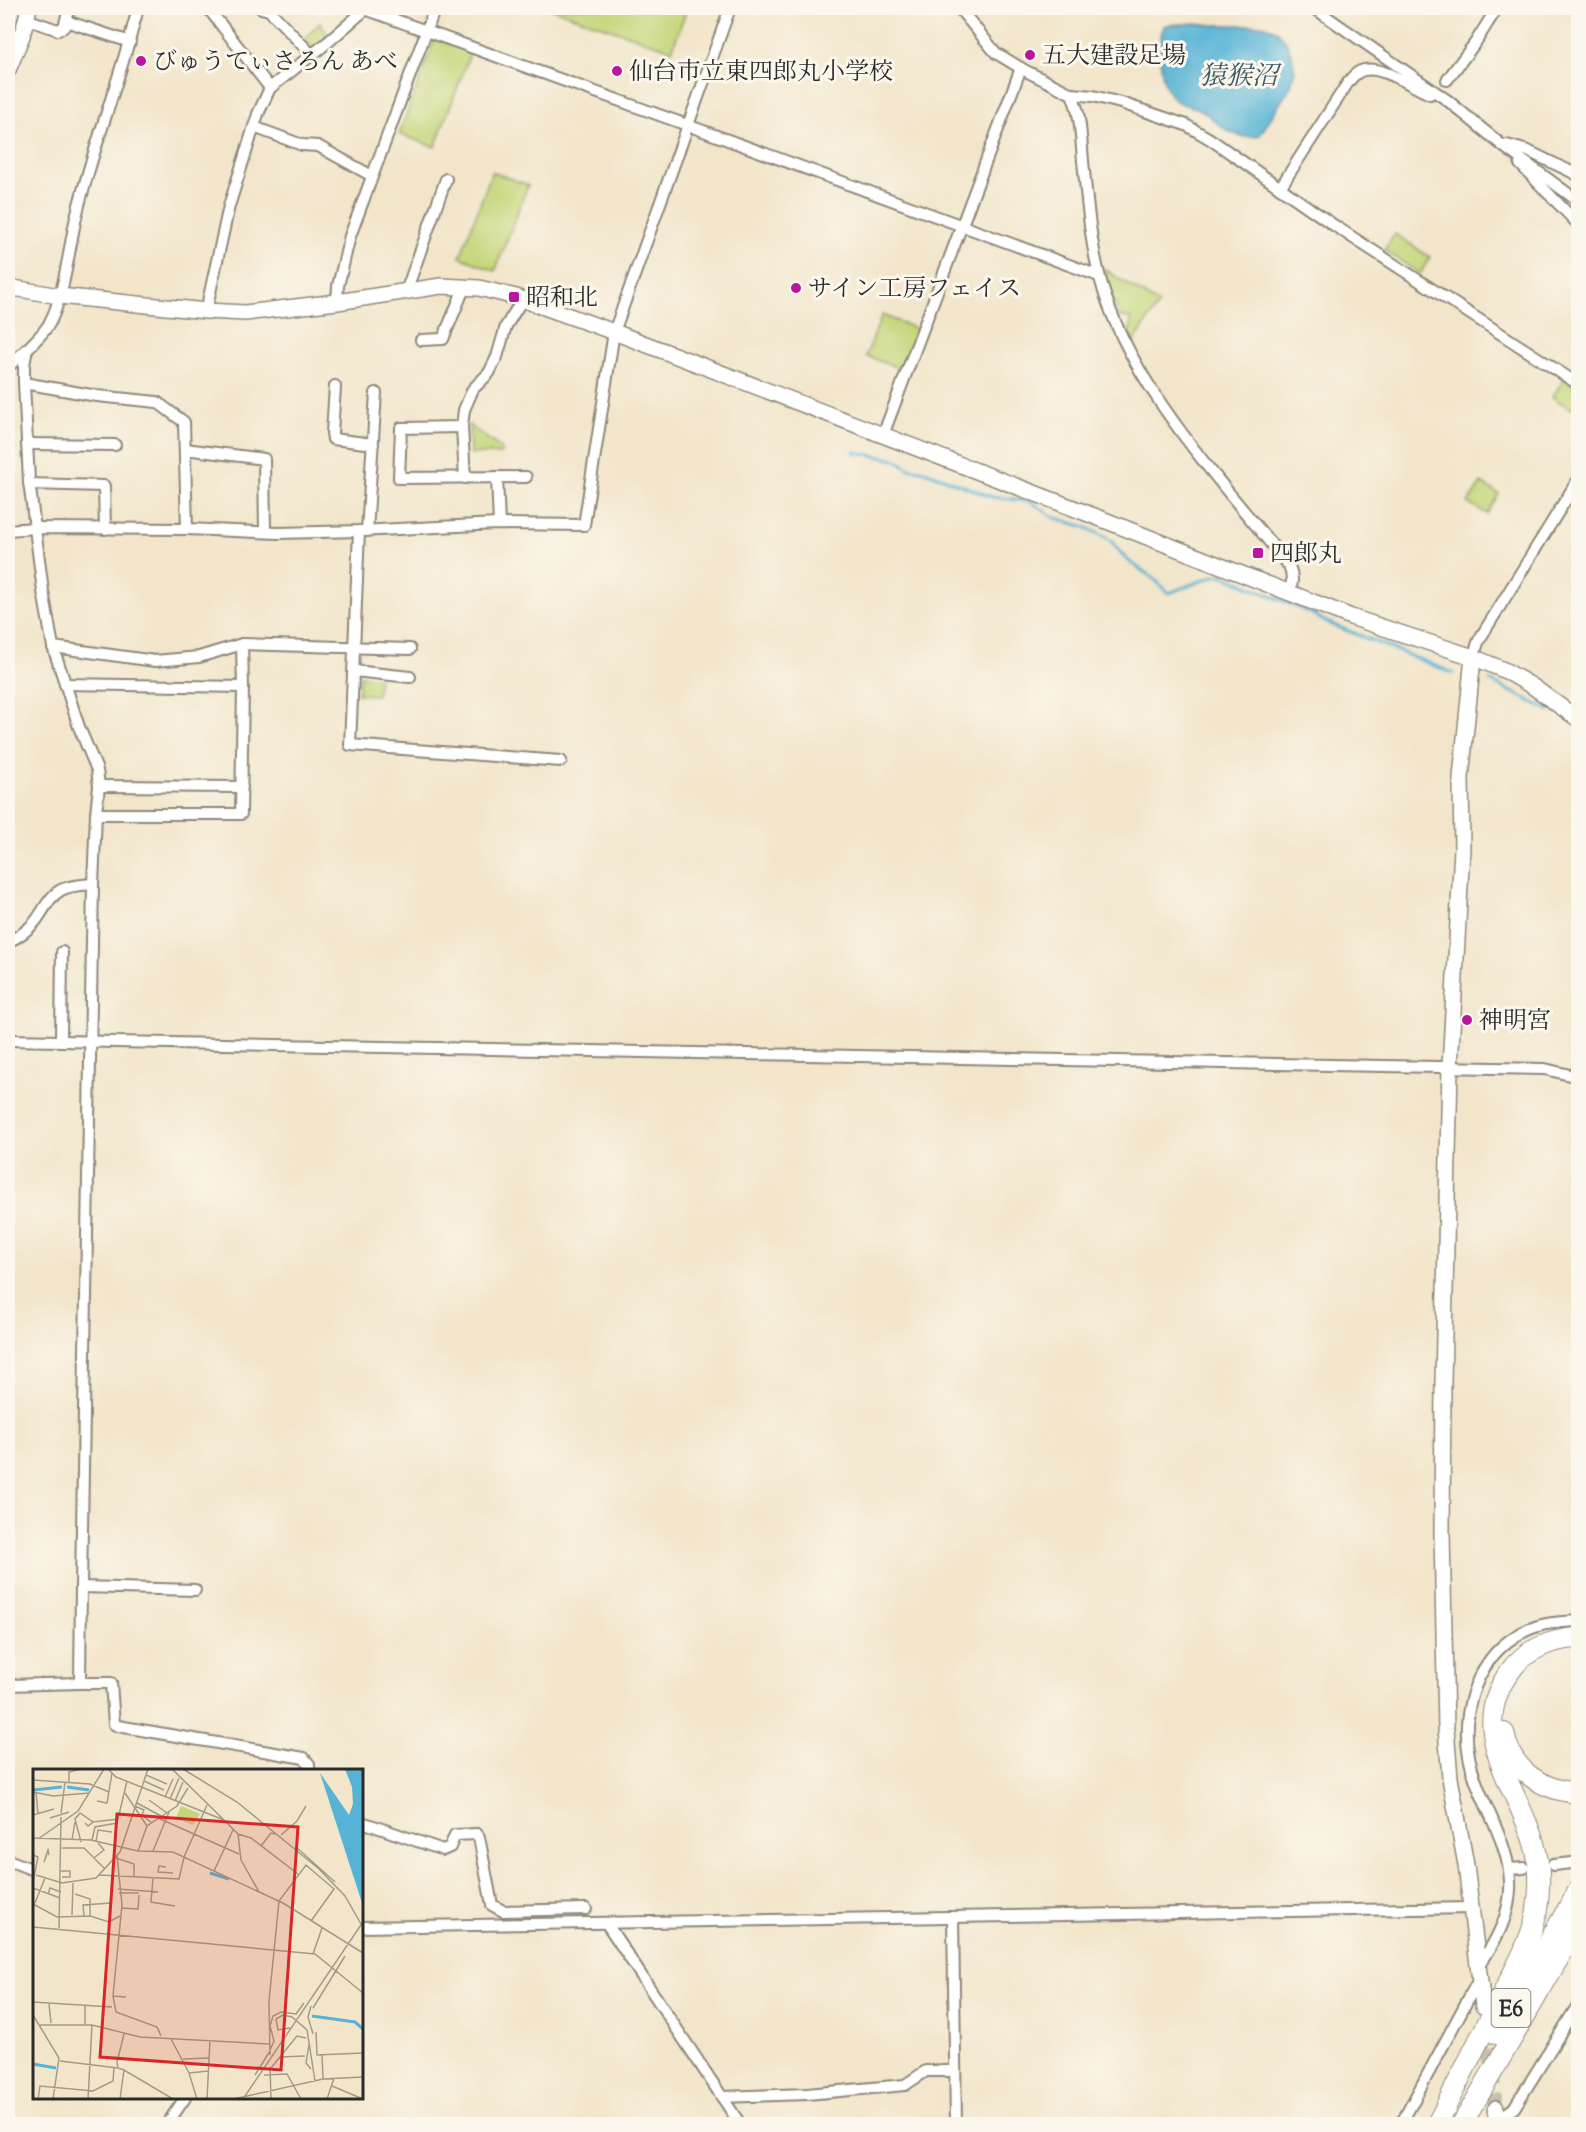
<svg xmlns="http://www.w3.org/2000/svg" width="1586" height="2132" font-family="'Sorts Mill Goudy','Noto Serif JP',serif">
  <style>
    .green { fill: #c3d577; stroke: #778051; stroke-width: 1.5 }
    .water { fill: #57b3d5; stroke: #416f80; stroke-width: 1.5 }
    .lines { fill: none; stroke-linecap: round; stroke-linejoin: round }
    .stream { stroke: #57b3d5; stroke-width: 3 }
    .secondary-tunnel { stroke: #cac0aa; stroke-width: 15; stroke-dasharray: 15 8; stroke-linecap: butt }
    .street-casing { stroke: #8e887a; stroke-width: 14 }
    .secondary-casing { stroke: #8e887a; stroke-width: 18 }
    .highway-casing { stroke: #8e887a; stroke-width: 22 }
    .street { stroke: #fff; stroke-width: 10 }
    .secondary { stroke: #fff; stroke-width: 15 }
    .highway { stroke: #fff; stroke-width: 20 }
    .poi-dot { fill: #b5179e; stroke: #fbf7ec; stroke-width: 2 }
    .labels { text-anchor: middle; stroke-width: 6; stroke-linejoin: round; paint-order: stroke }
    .shield { fill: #fbf7ec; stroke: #696865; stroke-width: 1.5 }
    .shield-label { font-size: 22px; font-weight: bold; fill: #2b2b2b }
    .poi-label { font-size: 24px; fill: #2b2b2b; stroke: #fbf7ec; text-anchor: start }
    .water-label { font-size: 26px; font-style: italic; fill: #3a5b66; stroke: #fbf7ec }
    .inset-river { fill: none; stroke: #57b3d5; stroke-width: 3 }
    .inset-road { fill: none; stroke: #a29b8a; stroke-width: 1.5 }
    .view { fill: #d62828; fill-opacity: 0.15; stroke: #d62828; stroke-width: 3 }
    .inset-edge { fill: none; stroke: #2b2b2b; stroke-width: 3 }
  </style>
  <rect width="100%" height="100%" fill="#fbf7ec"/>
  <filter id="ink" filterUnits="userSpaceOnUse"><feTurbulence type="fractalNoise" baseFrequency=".0167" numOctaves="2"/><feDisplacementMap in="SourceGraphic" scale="12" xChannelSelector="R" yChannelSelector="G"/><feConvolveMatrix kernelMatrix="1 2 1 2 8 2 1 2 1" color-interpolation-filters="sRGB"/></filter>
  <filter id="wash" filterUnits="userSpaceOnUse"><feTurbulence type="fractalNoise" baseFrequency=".008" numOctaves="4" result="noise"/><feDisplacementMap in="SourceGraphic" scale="24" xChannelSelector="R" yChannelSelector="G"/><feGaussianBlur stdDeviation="1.35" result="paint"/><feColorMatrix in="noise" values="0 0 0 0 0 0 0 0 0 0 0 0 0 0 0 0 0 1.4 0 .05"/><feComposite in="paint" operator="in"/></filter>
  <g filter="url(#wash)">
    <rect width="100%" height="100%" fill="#f2e5ca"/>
    <g class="green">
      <polygon points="549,8 687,8 672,50"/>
      <polygon points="321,22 328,37 312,49 305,38"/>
      <polygon points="435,39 471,51 435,147 399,134"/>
      <polygon points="492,172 528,185 495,271 460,257"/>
      <polygon points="1395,234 1430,257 1420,274 1384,250"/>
      <polygon points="1104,269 1159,304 1133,343 1127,331 1131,329 1131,318 1120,317 1107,284"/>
      <polygon points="882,315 917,329 902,369 866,356"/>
      <polygon points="1564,379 1578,388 1578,397 1571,409 1552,397"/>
      <polygon points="469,425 502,449 501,454 470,454"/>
      <polygon points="1481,483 1499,494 1487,514 1468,503"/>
      <polygon points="360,676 379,678 377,695 358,694"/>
    </g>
    <path class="water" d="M1196 23 1213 25H1263L1276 30 1286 41 1292 56 1295 71 1291 86 1260 135C1236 143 1221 126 1204 112 1195 105 1182 107 1174 99 1160 86 1155 41 1165 25Z"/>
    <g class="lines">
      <g class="stream">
        <polyline points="854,452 897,460 908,468 925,471 992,497 1030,501 1053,517 1085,527 1109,539 1127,560 1153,578 1169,593 1214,576 1223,575 1311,613 1326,622 1453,673"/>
        <polyline points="1490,681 1550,711"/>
      </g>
    </g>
  </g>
  <g filter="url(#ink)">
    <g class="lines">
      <polyline class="secondary-tunnel" points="1486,2025 1496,2108"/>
      <defs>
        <g id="street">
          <polyline points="208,8 270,88"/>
          <polyline points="261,8 269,10 312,55"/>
          <path d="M959 8 996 53 1024 70 1072 94C1081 115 1081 138 1083 161 1087 199 1090 241 1100 278 1127 383 1222 482 1289 566 1293 576 1293 583 1289 593"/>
          <polyline points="1314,8 1447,100 1503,146 1578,201"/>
          <polyline points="365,9 687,125 1099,276"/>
          <polyline points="26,19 58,30 64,27 69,8"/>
          <polyline points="66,21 130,42"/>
          <polyline points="8,33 22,36"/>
          <polyline points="1447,80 1475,43 1497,8"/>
          <polyline points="1072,94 1093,96 1121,103 1186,125 1210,139 1335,226 1578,384"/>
          <polyline points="254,127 302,145 318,146 372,176"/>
          <polyline points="1507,145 1528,151 1578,175"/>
          <polyline points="1520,164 1578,224"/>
          <path d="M1280 188 1349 81C1353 76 1358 71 1364 70 1384 66 1412 87 1430 94"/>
          <polyline points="408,290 408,286 446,179"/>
          <polyline points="337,302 338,286 350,236 435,8"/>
          <polyline points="206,311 229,206 258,114 270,88 328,42 367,8"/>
          <polyline points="421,340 443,339 465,286"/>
          <polyline points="27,349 24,365 24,383 29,481 43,591 53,647 63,677 79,727 97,770 99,786 96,814 93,884 81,1587 195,1590"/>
          <path d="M8 367C20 355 40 339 49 324 65 295 69 246 77 213 94 144 121 77 138 8"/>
          <polyline points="24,383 97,396 157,402 184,422 187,529"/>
          <polyline points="335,386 332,433 333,439 373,444"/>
          <polyline points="462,427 401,428 399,478 526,477"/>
          <polyline points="883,435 1021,68"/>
          <polyline points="27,444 115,445"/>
          <polyline points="185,449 264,459 265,531"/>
          <polyline points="497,477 499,524"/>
          <polyline points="465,478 462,427 464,410 473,389 489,373 497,357 506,326 522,300"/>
          <polyline points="29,484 104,486 105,529"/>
          <polyline points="8,530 35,528 187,529 278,533 359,531 497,524 584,525 614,332 730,8"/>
          <polyline points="359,531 350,745 561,761"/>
          <polyline points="367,531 376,393"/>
          <polyline points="53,647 155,661 199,657 242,644 410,649"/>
          <polyline points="1473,657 1479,640 1578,480"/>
          <polyline points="354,671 410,677"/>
          <polyline points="65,684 243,687 242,644"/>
          <polyline points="99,786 242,787"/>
          <polyline points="96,814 241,814 243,687"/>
          <path d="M8 942C18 937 26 932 34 923 43 913 48 897 61 890 70 885 83 885 93 884"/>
          <polyline points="8,1040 1545,1069 1578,1077"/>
          <polyline points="61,1040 62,952"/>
          <polyline points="81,1587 80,1683 111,1683 114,1724 118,1726 304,1758 309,1764 309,1770"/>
          <polyline points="8,1685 80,1683"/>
          <polyline points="362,1822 443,1850 450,1847 455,1835 477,1834 479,1837 492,1905 503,1911 586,1909"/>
          <polyline points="8,1860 34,1870"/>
          <polyline points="1553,1865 1572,1863"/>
          <polyline points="1509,1869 1524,1868"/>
          <polyline points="953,1917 956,2124"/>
          <polyline points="607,1924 740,2124"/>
          <polyline points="362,1927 1472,1908"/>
          <path d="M1479 1966C1496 1941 1512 1913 1510 1881 1508 1836 1477 1800 1469 1756 1459 1703 1483 1643 1538 1626 1551 1622 1565 1622 1578 1621"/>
          <polyline points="722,2097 807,2094 905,2085 926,2071 955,2071"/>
          <polyline points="1497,2120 1514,2108 1578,2005"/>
          <polyline points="167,2124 185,2098"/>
          <polyline points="1401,2124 1480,1977"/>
        </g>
        <g id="secondary">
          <polyline points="8,70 22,36 29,8"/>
          <polyline points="8,287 59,296 206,311 245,313 337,302 441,286 479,288 516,297 614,332 1094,516 1351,617 1473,657 1506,671 1532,686 1578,719"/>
          <polyline points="1473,657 1461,778 1462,849 1450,1067 1443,1381 1442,1533 1446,1729 1450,1778 1466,1865 1483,2006"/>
          <polyline points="1496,2108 1498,2124"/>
        </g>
        <g id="highway">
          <path d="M1504 1733C1511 1771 1542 1790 1578 1793"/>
          <polyline points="1496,2034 1578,1891"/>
          <path d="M1437 2124C1457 2084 1477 2043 1498 2003 1512 1974 1529 1947 1536 1915 1540 1892 1541 1866 1534 1843 1516 1784 1465 1730 1511 1670 1526 1649 1553 1639 1578 1638"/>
          <polyline points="1462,2124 1578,1925"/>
        </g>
      </defs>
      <use href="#street" class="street-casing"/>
      <use href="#secondary" class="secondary-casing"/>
      <use href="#highway" class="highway-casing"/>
      <use href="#street" class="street"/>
      <use href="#secondary" class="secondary"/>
      <use href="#highway" class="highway"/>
    </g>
  </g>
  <g class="poi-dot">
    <circle cx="1030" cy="55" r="6"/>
    <circle cx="141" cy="61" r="6"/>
    <circle cx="617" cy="71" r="6"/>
    <circle cx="796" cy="288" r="6"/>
    <rect x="508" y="291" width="12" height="12" rx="3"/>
    <rect x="1252" y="547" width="12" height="12" rx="3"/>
    <circle cx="1467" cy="1020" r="6"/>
  </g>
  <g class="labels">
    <rect class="shield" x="1491.5" y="1989" width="39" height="38" rx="4.5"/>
    <g class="shield-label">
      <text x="1511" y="2016">E6</text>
    </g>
    <g class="poi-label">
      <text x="1042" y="63">五大建設足場</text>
      <text x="153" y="69">びゅうてぃさろん あべ</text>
      <text x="629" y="79">仙台市立東四郎丸小学校</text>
      <text x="808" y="296">サイン工房フェイス</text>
      <text x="526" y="305">昭和北</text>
      <text x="1270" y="561">四郎丸</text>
      <text x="1479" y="1028">神明宮</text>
    </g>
    <g class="water-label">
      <text x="1239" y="84">猿猴沼</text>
    </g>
  </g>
  <g transform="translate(33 1769)">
    <rect width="330" height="330" fill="#f2e5ca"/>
    <path d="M148 37 167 45 160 56 143 49Z" fill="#c3d577"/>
    <path d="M312 0H330V137L287 4 316 46 320 35 319 18Z" fill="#57b3d5"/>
    <path class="inset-river" d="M34 18 56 21M0 21 29 18M177 104 196 110M279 247 322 253 330 260M0 295 23 299"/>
    <path class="inset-road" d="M75 0 83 8 191 51 205 65 208 91 226 123M139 0 191 51M150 0 204 33 286 100 312 127 328 155M113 6 134 15M0 11 57 15 76 23M111 12 131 21M36 13V3L48 0M0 23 20 27 57 24M3 23 5 45M92 24 114 57M132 28 140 10M137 30 146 9M116 31 134 44M64 32 74 34 79 4M142 32 150 13M104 34 128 47M102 37 111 41 109 46 119 54M28 44 32 13M0 46 21 40M17 49 36 43M125 49 206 85M60 53 86 50M205 65 218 69 265 105M248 66 264 52 273 37M0 69 58 71 105 82 140 83 250 134 330 184M5 70 45 42 71 0M39 71 42 53M59 71 62 58 84 54 94 12M48 73 42 50 47 44 60 53 55 57 52 54M63 73 65 61 79 63M228 77 238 64 242 65M263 78 302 113M29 79H51L71 99M105 82 114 57 144 37 155 19M120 82 136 43M14 85 11 93 15 81 16 86M0 86 5 88 0 113M84 86 89 136 80 227 93 228M61 89 71 81 65 74M83 89 101 95V107M133 98 126 97 125 103 140 104M28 102H37V108H29M181 102 200 61M3 106 29 114 63 109 87 83 115 0M66 106 146 110 151 88 174 36M120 109 118 133 142 137M0 119 27 129M85 120 125 123M86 124H106M15 125 17 119 28 123M42 125 57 130V147M2 134 12 109M0 135 24 148 57 147 76 153 87 147M88 139 105 140 106 126M39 146 40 114M51 147 50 136 78 134M0 158 282 185 330 224M26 159 28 48M280 185 289 159M80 227 83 243 124 258 128 267M0 233 79 238M16 235 18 254M278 237 275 248 280 265M280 239 312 187M0 246 26 289 20 330M7 256H59L107 268 236 275M52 256V237M257 259 245 261 243 250 250 246 259 248 274 261 282 312M283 263 284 286 330 284M91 265 84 293 85 299 91 301M138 270 156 304 164 330M276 276 273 294 278 300M237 281 241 272 237 257 240 247 248 243 263 245 271 234M237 286 236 232 246 132 273 96 301 120 278 152M289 286 290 310M247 288 272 287M150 290 176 289M27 292 85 299M237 298 238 330M238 299 264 267 273 269M156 304 175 302M222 306 237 282M231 306 254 305 268 330M299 317 330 330M5 330 7 317 60 322 80 312 81 299M55 330 59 256M87 330 91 301 140 330M174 330 177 271M201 330 290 310 330 308M210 330 330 153M294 330 301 309"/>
    <path class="view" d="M84 45 265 58 248 301 67 288Z"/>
    <rect width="330" height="330" class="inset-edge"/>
  </g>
  <rect width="1586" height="2132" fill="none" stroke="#fbf7ec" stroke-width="30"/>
</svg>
